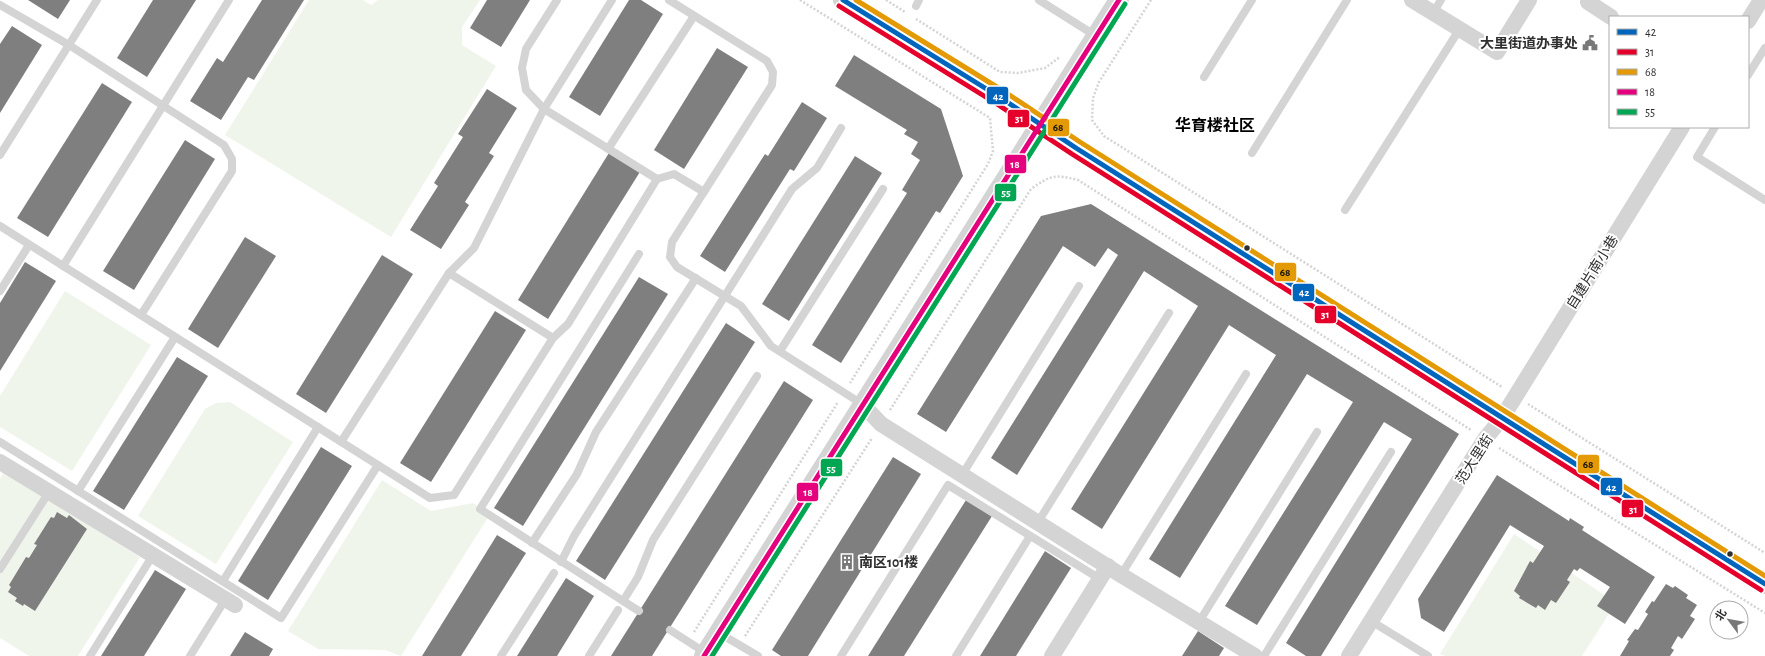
<svg xmlns="http://www.w3.org/2000/svg" width="1765" height="656" font-family="'Alegreya Sans','Noto Sans SC',sans-serif">
  <style>
    .green { fill: #f0f5ec }
    .building { fill: #7f7f7f }
    .lines { fill: none; stroke-linecap: round; stroke-linejoin: round }
    .path { stroke: #d4d4d4; stroke-width: 2.5; stroke-dasharray: 2 2; stroke-linecap: butt }
    .service { stroke: #d4d4d4; stroke-width: 8 }
    .minor { stroke: #d4d4d4; stroke-width: 16 }
    .tertiary { stroke: #d4d4d4; stroke-width: 20 }
    .bus-1-casing { stroke: #fff; stroke-width: 8 }
    .bus-2-casing { stroke: #fff; stroke-width: 8 }
    .bus-3-casing { stroke: #fff; stroke-width: 8 }
    .bus-4-casing { stroke: #fff; stroke-width: 8 }
    .bus-5-casing { stroke: #fff; stroke-width: 8 }
    .bus-1 { stroke: #0065bd; stroke-width: 5 }
    .bus-2 { stroke: #e4002b; stroke-width: 5 }
    .bus-3 { stroke: #e39a05; stroke-width: 5 }
    .bus-4 { stroke: #e5007d; stroke-width: 5 }
    .bus-5 { stroke: #00a651; stroke-width: 5 }
    .bus-dot { fill: #2f2f2f; stroke: #fff; stroke-width: 1.5 }
    .labels { text-anchor: middle; stroke-width: 4; stroke-linejoin: round; paint-order: stroke }
    .poi-label { font-size: 14px; font-weight: bold; fill: #2f2f2f; stroke: #fff; text-anchor: end }
    .street-label { font-size: 14px; fill: #2f2f2f; stroke: #fff }
    .quarter-label { font-size: 16px; font-weight: bold; fill: #000; stroke: #fff }
    .line-badge { stroke: #fff; stroke-width: 1.5 }
    .badge-label { font-size: 11px; text-anchor: middle; font-weight: bold; fill: #fff }
    .pale-badge-label { font-size: 11px; text-anchor: middle; font-weight: bold; fill: #111 }
  </style>
  <rect width="100%" height="100%" fill="#fff"/>
  <g class="green">
    <polygon points="309,0 363,0 371,5 378,0 480,0 462,27 462,45 496,66 391,237 225,135"/>
    <polygon points="65,291 151,345 72,471 0,427 0,396"/>
    <polygon points="230,402 293,442 216,564 138,516 205,409 216,403"/>
    <polygon points="4,472 140,557 78,656 29,656 0,638 0,479"/>
    <polygon points="382,480 431,511 473,503 490,514 401,656 385,650 318,649 288,631"/>
    <polygon points="1514,534 1616,603 1582,656 1445,656 1440,654"/>
  </g>
  <g class="building">
    <polygon points="28,0 70,0 58,19"/>
    <polygon points="153,0 196,0 147,77 117,58"/>
    <polygon points="262,0 304,0 254,80 248,77 221,120 190,101 217,58 223,62"/>
    <polygon points="487,0 530,0 501,47 470,28"/>
    <polygon points="629,0 641,0 663,14 600,116 569,97"/>
    <polygon points="12,26 42,45 0,113 0,44"/>
    <polygon points="717,48 748,67 684,169 654,150"/>
    <polygon points="854,55 941,109 963,176 940,213 936,211 841,363 812,345 907,193 902,190 920,160 911,154 918,142 904,134 907,130 835,86"/>
    <polygon points="102,83 132,102 48,237 17,218"/>
    <polygon points="487,89 517,108 489,153 494,156 465,202 469,205 441,249 410,230 438,186 434,183 463,137 458,134"/>
    <polygon points="802,102 827,118 794,171 790,169 725,272 700,256 765,154 768,156"/>
    <polygon points="185,140 215,159 134,290 103,271"/>
    <polygon points="612,148 643,167 548,319 518,300"/>
    <polygon points="855,156 882,173 789,321 762,304"/>
    <polygon points="1091,204 1459,434 1321,656 1306,656 1286,643 1412,439 1384,422 1257,625 1225,606 1353,402 1307,374 1180,578 1149,559 1276,355 1229,325 1102,529 1071,509 1198,306 1144,271 1017,475 991,458 1118,255 1108,248 1095,267 1063,246 946,432 917,414 1041,216"/>
    <polygon points="245,237 276,256 218,348 188,329"/>
    <polygon points="382,255 413,274 326,413 296,394"/>
    <polygon points="25,262 56,281 0,371 0,303"/>
    <polygon points="639,277 668,294 523,526 494,508"/>
    <polygon points="495,311 526,330 431,482 400,463"/>
    <polygon points="726,323 755,342 605,580 576,561"/>
    <polygon points="177,357 208,376 124,510 93,491"/>
    <polygon points="784,381 813,400 652,656 611,656"/>
    <polygon points="321,447 352,466 268,600 238,581"/>
    <polygon points="893,457 921,474 808,656 781,656 772,650"/>
    <polygon points="1497,475 1569,521 1570,518 1584,527 1582,530 1655,577 1625,624 1597,606 1610,587 1580,568 1577,571 1574,569 1567,580 1570,582 1556,603 1551,600 1545,610 1538,605 1536,608 1519,598 1520,596 1514,591 1530,561 1533,563 1544,546 1510,525 1444,632 1421,618 1418,599"/>
    <polygon points="966,500 992,516 904,656 868,656"/>
    <polygon points="57,512 67,518 69,515 87,529 35,611 24,604 23,606 15,601 17,598 8,592 11,587 9,585 26,557 29,558 37,545 34,544 51,517 54,518"/>
    <polygon points="497,535 526,553 461,656 422,656"/>
    <polygon points="1045,551 1071,568 1016,656 980,656"/>
    <polygon points="155,570 186,589 144,656 101,656"/>
    <polygon points="566,578 594,596 557,656 517,656"/>
    <polygon points="1666,584 1673,588 1675,586 1688,595 1686,598 1697,605 1690,616 1695,619 1682,639 1678,636 1671,648 1674,650 1670,656 1620,656 1629,641 1627,640 1635,629 1638,630 1648,614 1645,612 1652,601 1654,602"/>
    <polygon points="1198,631 1224,648 1219,656 1182,656"/>
    <polygon points="245,632 273,649 269,656 230,656"/>
  </g>
  <g class="lines">
    <g class="path">
      <polyline points="800,0 990,118 993,151 988,164 850,383"/>
      <polyline points="886,0 905,12"/>
      <polyline points="1151,0 1099,82 1093,98 1092,120 1104,136 1502,387"/>
      <polyline points="916,19 1000,72 1018,73 1045,68 1060,57"/>
      <polyline points="1528,404 1765,553"/>
      <path d="M890 410 1031 189C1051 175 1055 174 1078 180L1471 430"/>
      <polyline points="1499,448 1765,613"/>
      <polyline points="694,632 838,402"/>
      <polyline points="745,636 872,438"/>
    </g>
    <g class="service">
      <polyline points="612,0 544,109 657,179"/>
      <polyline points="669,0 767,61 773,72 772,85 672,242 670,257 677,267 741,306 771,346 862,404"/>
      <polyline points="1039,0 1096,36"/>
      <polyline points="0,5 69,45 224,145 232,159 232,171 141,315"/>
      <polyline points="916,6 919,0"/>
      <polyline points="1433,13 1441,0"/>
      <polyline points="1748,75 1765,48"/>
      <polyline points="1204,77 1252,0"/>
      <polyline points="1715,127 1697,157 1765,200"/>
      <polyline points="608,149 694,16"/>
      <polyline points="1252,153 1347,0"/>
      <polyline points="0,155 97,0"/>
      <polyline points="1345,210 1459,30"/>
      <polyline points="0,226 430,498 454,495 553,338 568,324 657,179 674,174 704,192"/>
      <polyline points="63,266 229,0"/>
      <polyline points="449,273 553,338"/>
      <polyline points="0,291 29,245"/>
      <polyline points="780,351 883,189"/>
      <polyline points="0,442 281,618 378,465"/>
      <polyline points="341,442 449,273 474,248 544,109 526,90 522,68 526,49 557,0"/>
      <polyline points="962,475 1079,286"/>
      <polyline points="78,491 175,337"/>
      <polyline points="1038,522 1169,313"/>
      <polyline points="532,543 577,474 596,432 696,278"/>
      <polyline points="561,562 574,536 792,189 817,168 841,128"/>
      <polyline points="0,569 49,492"/>
      <polyline points="1121,575 1246,374"/>
      <polyline points="223,581 318,427"/>
      <polyline points="623,601 480,509 639,254"/>
      <polyline points="639,611 623,601 638,577 653,540 757,376"/>
      <polyline points="1371,621 1428,656"/>
      <polyline points="1199,622 1317,432"/>
      <polyline points="670,630 706,653"/>
      <polyline points="719,633 758,656"/>
      <polyline points="90,656 153,555"/>
      <polyline points="190,656 225,600"/>
      <polyline points="501,656 554,573"/>
      <polyline points="589,656 618,610"/>
      <polyline points="841,656 948,485 1100,579"/>
      <polyline points="956,656 1030,536"/>
      <polyline points="1264,656 1391,452"/>
    </g>
    <g class="minor">
      <polyline points="1412,0 1497,52 1529,0"/>
      <polyline points="1589,0 1588,2 1611,17"/>
      <polyline points="1748,21 1761,0"/>
      <polyline points="862,404 881,424 1121,575 1255,656"/>
      <polyline points="0,462 235,605"/>
      <polyline points="1052,656 1108,566"/>
      <polyline points="1349,656 1485,439 1502,418 1682,127"/>
    </g>
    <g class="tertiary">
      <polyline points="843,0 1001,98 1076,148 1765,584"/>
      <polyline points="704,656 1119,0"/>
    </g>
    <defs>
      <polyline id="bus-1" points="843,0 1001,98 1076,148 1765,584"/>
      <polyline id="bus-2" points="839,6 997,104 1072,154 1761,590"/>
      <polyline id="bus-3" points="856,0 1005,92 1080,142 1765,576"/>
      <polyline id="bus-4" points="704,656 1119,0"/>
      <polyline id="bus-5" points="712,656 1125,4"/>
    </defs>
    <use href="#bus-1" class="bus-1-casing"/>
    <use href="#bus-2" class="bus-2-casing"/>
    <use href="#bus-3" class="bus-3-casing"/>
    <use href="#bus-4" class="bus-4-casing"/>
    <use href="#bus-5" class="bus-5-casing"/>
    <use href="#bus-1" class="bus-1"/>
    <use href="#bus-2" class="bus-2"/>
    <use href="#bus-3" class="bus-3"/>
    <use href="#bus-4" class="bus-4"/>
    <use href="#bus-5" class="bus-5"/>
  </g>
  <defs>
    <symbol id="civic-bare" viewBox="-9 -9 18 18"><path d="M-.6-6.5H3V-4.5H.6V-3L4-1V1h2V6H-6V1h2V-1L-.6-3ZM-1.2 2.5V6h2.4V2.5Z" fill="#787878" stroke="#fff" stroke-width="2.5" paint-order="stroke"/></symbol>
    <symbol id="building-bare" viewBox="-9 -9 18 18"><path d="M-4-6H4V6H1V3H-1V6H-4ZM-2.5-4.3h1.7v1.8h-1.7ZM.8-4.3h1.7v1.8H.8ZM-2.5-1h1.7V.8h-1.7ZM.8-1h1.7V.8H.8Z" fill="#787878" stroke="#fff" stroke-width="2.5" paint-order="stroke"/></symbol>
  </defs>
  <g fill-rule="evenodd">
    <use href="#civic-bare" x="1579" y="32" width="22" height="22"/>
    <use href="#building-bare" x="836" y="551" width="22" height="22"/>
  </g>
  <g class="bus-dot">
    <circle cx="1247" cy="248" r="3.5"/>
    <circle cx="1730" cy="554" r="3.5"/>
  </g>
  <g class="labels">
    <g class="poi-label">
      <text x="1578" y="48">大里街道办事处</text>
      <text x="859" y="567" text-anchor="start">南区101楼</text>
    </g>
    <g class="street-label">
      <text transform="translate(1592 272) rotate(-58)" y="5">自建片南小巷</text>
      <text transform="translate(1474 459) rotate(-57)" y="5">范大里街</text>
    </g>
    <g class="quarter-label">
      <text x="1215" y="131">华育楼社区</text>
    </g>
  </g>
  <g class="line-badge">
    <rect x="986" y="86" width="23" height="19" rx="4" fill="#0065bd"/>
    <rect x="1007" y="109" width="23" height="19" rx="4" fill="#e4002b"/>
    <rect x="1047" y="118" width="23" height="19" rx="4" fill="#e39a05"/>
    <rect x="1004" y="154" width="23" height="20" rx="4" fill="#e5007d"/>
    <rect x="994" y="183" width="23" height="19" rx="4" fill="#00a651"/>
    <rect x="1274" y="262" width="23" height="20" rx="4" fill="#e39a05"/>
    <rect x="1292" y="283" width="23" height="19" rx="4" fill="#0065bd"/>
    <rect x="1314" y="305" width="23" height="19" rx="4" fill="#e4002b"/>
    <rect x="1577" y="454" width="23" height="20" rx="4" fill="#e39a05"/>
    <rect x="820" y="458" width="23" height="19" rx="4" fill="#00a651"/>
    <rect x="1600" y="477" width="23" height="19" rx="4" fill="#0065bd"/>
    <rect x="796" y="482" width="23" height="20" rx="4" fill="#e5007d"/>
    <rect x="1621" y="499" width="23" height="19" rx="4" fill="#e4002b"/>
  </g>
  <g class="badge-label">
    <text x="998" y="100">42</text>
    <text x="1019" y="122">31</text>
    <text x="1015" y="168">18</text>
    <text x="1006" y="196">55</text>
    <text x="1304" y="296">42</text>
    <text x="1325" y="318">31</text>
    <text x="831" y="472">55</text>
    <text x="1611" y="491">42</text>
    <text x="808" y="496">18</text>
    <text x="1633" y="513">31</text>
  </g>
  <g class="pale-badge-label">
    <text x="1058" y="131">68</text>
    <text x="1285" y="276">68</text>
    <text x="1588" y="468">68</text>
  </g>
  <rect x="1609" y="16" width="140" height="112" fill="#ffffff" stroke="#acacac"/>
  <rect x="1617" y="29" width="20" height="6" fill="#0065bd" stroke="#acacac"/>
  <text x="1645" y="36" font-size="12" fill="#2f2f2f">42</text>
  <rect x="1617" y="49" width="20" height="6" fill="#e4002b" stroke="#acacac"/>
  <text x="1645" y="56" font-size="12" fill="#2f2f2f">31</text>
  <rect x="1617" y="69" width="20" height="6" fill="#e39a05" stroke="#acacac"/>
  <text x="1645" y="76" font-size="12" fill="#2f2f2f">68</text>
  <rect x="1617" y="89" width="20" height="6" fill="#e5007d" stroke="#acacac"/>
  <text x="1645" y="96" font-size="12" fill="#2f2f2f">18</text>
  <rect x="1617" y="109" width="20" height="6" fill="#00a651" stroke="#acacac"/>
  <text x="1645" y="116" font-size="12" fill="#2f2f2f">55</text>
  <g transform="translate(1729 620) rotate(302)"><circle r="19" fill="#ffffff" stroke="#acacac"/>
  <path d="M0-3L7 15L0 10L-7 15Z" fill="#787878"/>
  <text y="-6" font-size="11" font-weight="bold" text-anchor="middle" fill="#2f2f2f">北</text>
  </g>
</svg>
